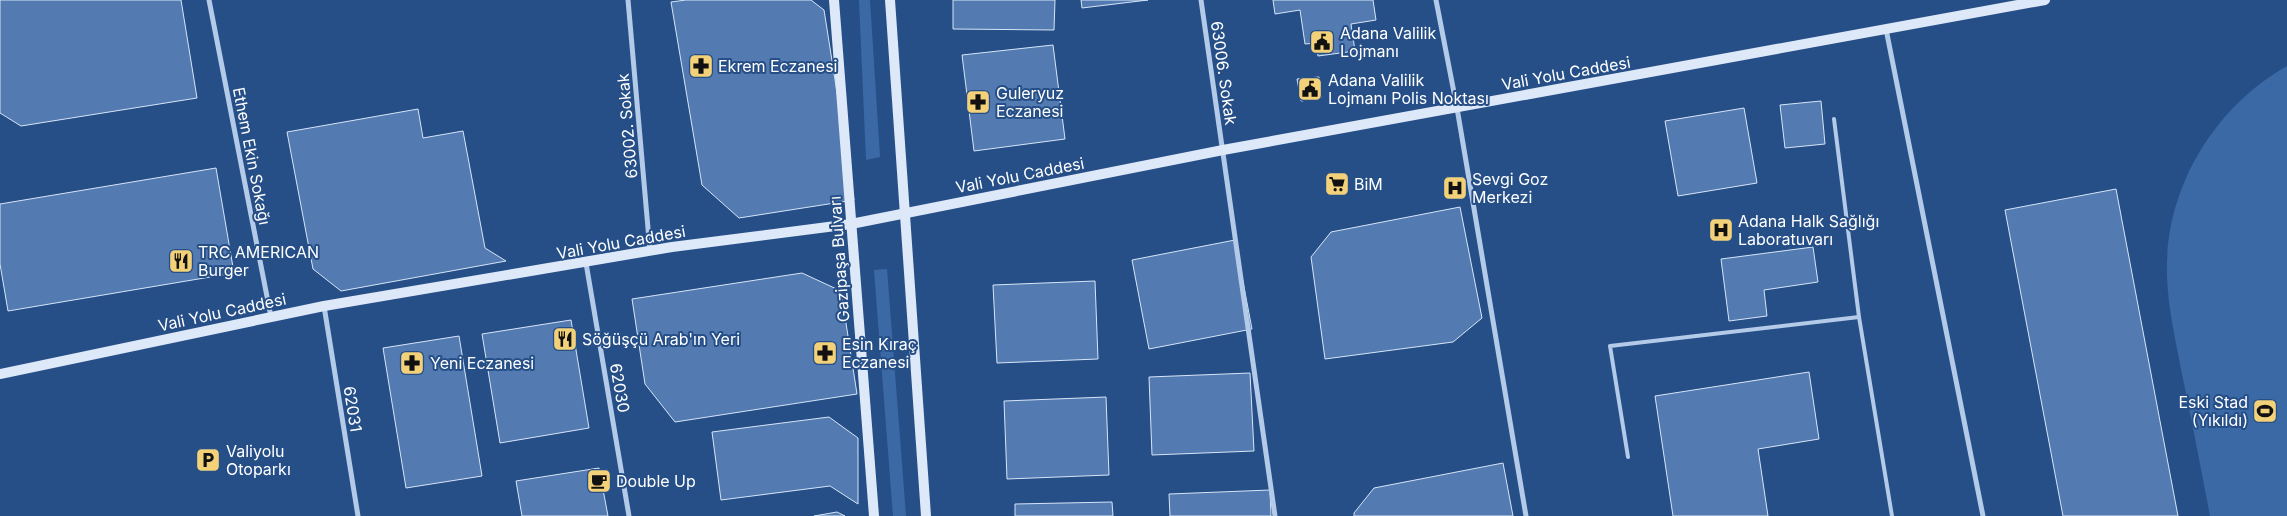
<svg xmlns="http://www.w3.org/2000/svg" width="2287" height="516" font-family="Inter,sans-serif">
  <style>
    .green { fill: #3b69a5 }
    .building { fill: #537bb2; stroke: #d7e5f7 }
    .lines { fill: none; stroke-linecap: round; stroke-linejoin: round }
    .lane { stroke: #b3cae9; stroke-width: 4 }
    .street { stroke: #b3cae9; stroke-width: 5 }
    .secondary { stroke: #dde8f8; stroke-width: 10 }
    .labels { text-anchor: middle; stroke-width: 4; stroke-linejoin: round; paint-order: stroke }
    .poi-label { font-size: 16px; fill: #fff; stroke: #264f88; text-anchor: start }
    .street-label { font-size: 16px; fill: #fff; stroke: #264f88 }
  </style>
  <rect width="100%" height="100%" fill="#264f88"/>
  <g class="green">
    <polygon points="859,0 870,0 880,157 866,160"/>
    <path d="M2287 66V516H2210C2201 469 2192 421 2182 374 2176 342 2168 309 2167 276 2164 190 2213 108 2287 66Z"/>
    <polygon points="887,269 906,516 893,516 874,270"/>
  </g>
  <g class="building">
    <polygon points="0,0 181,0 197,98 21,126 0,113"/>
    <polygon points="686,0 811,0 824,10 854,200 739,218 702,185 671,2"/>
    <polygon points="953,0 1055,0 1054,30 953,29"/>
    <polygon points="1081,0 1148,0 1082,8"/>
    <polygon points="1273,0 1373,0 1376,20 1351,24 1355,51 1318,56 1316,43 1305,44 1300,10 1275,14"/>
    <polygon points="1053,45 1065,139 974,151 962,55"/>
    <polygon points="1319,77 1321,98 1301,101 1297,79"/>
    <polygon points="1821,101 1825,144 1785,148 1780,105"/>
    <polygon points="1744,108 1757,183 1678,196 1665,121"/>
    <polygon points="418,109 423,138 463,131 485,248 506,261 341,291 313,269 287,132"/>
    <polygon points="216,168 234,273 8,311 0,264 0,204"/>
    <polygon points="2116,189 2178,516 2063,516 2005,210"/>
    <polygon points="1460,207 1482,318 1453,342 1325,359 1311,257 1331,232"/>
    <polygon points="1235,240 1252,329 1149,349 1132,260"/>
    <polygon points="1813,247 1818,282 1764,290 1767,316 1729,321 1721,259"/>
    <polygon points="802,273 841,291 857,394 675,422 645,384 632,299"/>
    <polygon points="1095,281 1098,359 997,363 993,285"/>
    <polygon points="571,320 589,428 500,443 482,334"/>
    <polygon points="459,336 482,476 406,488 383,348"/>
    <polygon points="1809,372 1819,439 1758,449 1768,516 1673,516 1655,396"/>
    <polygon points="1250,373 1254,451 1152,455 1149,377"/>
    <polygon points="1106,397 1109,475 1007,479 1004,401"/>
    <polygon points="829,417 858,438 858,504 830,486 721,500 712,432"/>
    <polygon points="1503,463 1513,516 1354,516 1354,513 1374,488"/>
    <polygon points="599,468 608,516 522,516 516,481"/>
    <polygon points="1270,490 1271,516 1170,516 1169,494"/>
    <polygon points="1112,502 1113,516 1015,516 1015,504"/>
    <polygon points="837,512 845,516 814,516"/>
  </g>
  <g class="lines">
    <g class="lane">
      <polyline points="1859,317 1892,516"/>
      <polyline points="1628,457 1610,346 1859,317 1834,119"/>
    </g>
    <g class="street">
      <polyline points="209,0 271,317"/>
      <polyline points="628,0 650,251"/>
      <polyline points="1201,0 1275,516"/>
      <polyline points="1436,0 1457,108 1526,516"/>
      <polyline points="1886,29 1983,516"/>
      <polyline points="586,263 629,516"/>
      <polyline points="324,306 358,516"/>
    </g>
    <g class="secondary">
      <polyline points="834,0 874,516"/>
      <polyline points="890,0 926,516"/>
      <polyline points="0,374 324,306 672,247 851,224 1223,150 2045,0"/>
    </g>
  </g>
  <defs>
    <symbol id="civic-square" viewBox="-11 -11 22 22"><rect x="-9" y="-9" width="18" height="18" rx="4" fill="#f2d178" stroke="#264f88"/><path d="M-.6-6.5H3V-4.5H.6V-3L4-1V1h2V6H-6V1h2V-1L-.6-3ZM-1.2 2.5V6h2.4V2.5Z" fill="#111"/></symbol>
    <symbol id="pharmacy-square" viewBox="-11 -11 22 22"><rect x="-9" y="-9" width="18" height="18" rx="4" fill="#f2d178" stroke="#264f88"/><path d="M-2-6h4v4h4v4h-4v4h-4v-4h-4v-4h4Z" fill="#111"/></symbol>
    <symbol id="supermarket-square" viewBox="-11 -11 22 22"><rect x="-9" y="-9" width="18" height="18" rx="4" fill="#f2d178" stroke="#264f88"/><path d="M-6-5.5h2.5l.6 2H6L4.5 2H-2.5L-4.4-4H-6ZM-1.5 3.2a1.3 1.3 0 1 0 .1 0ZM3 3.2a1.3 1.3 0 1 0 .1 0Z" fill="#111"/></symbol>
    <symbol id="hospital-square" viewBox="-11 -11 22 22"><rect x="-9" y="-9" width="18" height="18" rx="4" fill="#f2d178" stroke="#264f88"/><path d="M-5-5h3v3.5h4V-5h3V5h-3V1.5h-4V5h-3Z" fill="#111"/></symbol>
    <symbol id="restaurant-square" viewBox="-11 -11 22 22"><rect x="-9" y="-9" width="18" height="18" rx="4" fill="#f2d178" stroke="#264f88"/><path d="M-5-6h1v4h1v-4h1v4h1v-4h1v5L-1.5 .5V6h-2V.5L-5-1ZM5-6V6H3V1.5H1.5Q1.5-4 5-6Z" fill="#111"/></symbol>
    <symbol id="stadium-square" viewBox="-11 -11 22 22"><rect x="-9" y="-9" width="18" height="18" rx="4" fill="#f2d178" stroke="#264f88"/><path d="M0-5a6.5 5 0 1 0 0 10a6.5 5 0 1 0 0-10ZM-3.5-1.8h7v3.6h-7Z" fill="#111"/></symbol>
    <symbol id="parking-square" viewBox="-11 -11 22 22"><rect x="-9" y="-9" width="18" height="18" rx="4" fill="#f2d178" stroke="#264f88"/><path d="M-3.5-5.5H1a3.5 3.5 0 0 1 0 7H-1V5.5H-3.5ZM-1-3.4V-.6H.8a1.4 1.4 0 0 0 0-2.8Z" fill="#111"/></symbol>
    <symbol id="cafe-square" viewBox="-11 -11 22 22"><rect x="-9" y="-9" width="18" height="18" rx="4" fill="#f2d178" stroke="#264f88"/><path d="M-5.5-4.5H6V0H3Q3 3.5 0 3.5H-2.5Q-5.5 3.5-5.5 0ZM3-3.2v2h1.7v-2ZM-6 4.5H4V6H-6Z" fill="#111"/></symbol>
  </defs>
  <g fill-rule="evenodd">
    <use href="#civic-square" x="1308" y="28" width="28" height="28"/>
    <use href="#pharmacy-square" x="687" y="52" width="28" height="28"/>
    <use href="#civic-square" x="1296" y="75" width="28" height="28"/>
    <use href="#pharmacy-square" x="964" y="88" width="28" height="28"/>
    <use href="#supermarket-square" x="1323" y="170" width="28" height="28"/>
    <use href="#hospital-square" x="1441" y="174" width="28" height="28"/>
    <use href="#hospital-square" x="1707" y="216" width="28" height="28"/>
    <use href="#restaurant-square" x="167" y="247" width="28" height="28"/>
    <use href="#restaurant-square" x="551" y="325" width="28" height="28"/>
    <use href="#pharmacy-square" x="811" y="339" width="28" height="28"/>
    <use href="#pharmacy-square" x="398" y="349" width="28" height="28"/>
    <use href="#stadium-square" x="2251" y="397" width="28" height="28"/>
    <use href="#parking-square" x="194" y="446" width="28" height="28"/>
    <use href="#cafe-square" x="585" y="467" width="28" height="28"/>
  </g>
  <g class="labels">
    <g class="poi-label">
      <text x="1340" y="39">Adana Valilik<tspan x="1340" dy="18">Lojmanı</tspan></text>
      <text x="718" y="72">Ekrem Eczanesi</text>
      <text x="1328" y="86">Adana Valilik<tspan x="1328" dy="18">Lojmanı Polis Noktası</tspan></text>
      <text x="996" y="99">Guleryuz<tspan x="996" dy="18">Eczanesi</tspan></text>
      <text x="1472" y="185">Sevgi Goz<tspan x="1472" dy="18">Merkezi</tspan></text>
      <text x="1354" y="190">BiM</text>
      <text x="1738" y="227">Adana Halk Sağlığı<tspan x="1738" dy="18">Laboratuvarı</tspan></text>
      <text x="198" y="258">TRC AMERICAN<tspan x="198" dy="18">Burger</tspan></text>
      <text x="582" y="345">Söğüşçü Arab'ın Yeri</text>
      <text x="842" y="350">Esin Kıraç<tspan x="842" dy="18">Eczanesi</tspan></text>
      <text x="430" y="369">Yeni Eczanesi</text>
      <text x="2248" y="408" text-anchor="end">Eski Stad<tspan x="2248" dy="18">(Yıkıldı)</tspan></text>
      <text x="226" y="457">Valiyolu<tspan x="226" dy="18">Otoparkı</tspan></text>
      <text x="616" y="487">Double Up</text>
    </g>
    <g class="street-label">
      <text transform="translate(1224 73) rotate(82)" y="6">63006. Sokak</text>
      <text transform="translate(1566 73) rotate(-10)" y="6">Vali Yolu Caddesi</text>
      <text transform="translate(627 126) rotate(-95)" y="6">63002. Sokak</text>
      <text transform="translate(252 156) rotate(79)" y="6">Ethem Ekin Sokağı</text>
      <text transform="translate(1020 175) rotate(-11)" y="6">Vali Yolu Caddesi</text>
      <text transform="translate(621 242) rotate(-10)" y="6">Vali Yolu Caddesi</text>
      <text transform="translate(839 259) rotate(-94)" y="6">Gazipaşa Bulvarı</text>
      <text transform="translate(222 312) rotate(-12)" y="6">Vali Yolu Caddesi</text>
      <text transform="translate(620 388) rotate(80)" y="6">62030</text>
      <text transform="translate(353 409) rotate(81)" y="6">62031</text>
    </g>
  </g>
</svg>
